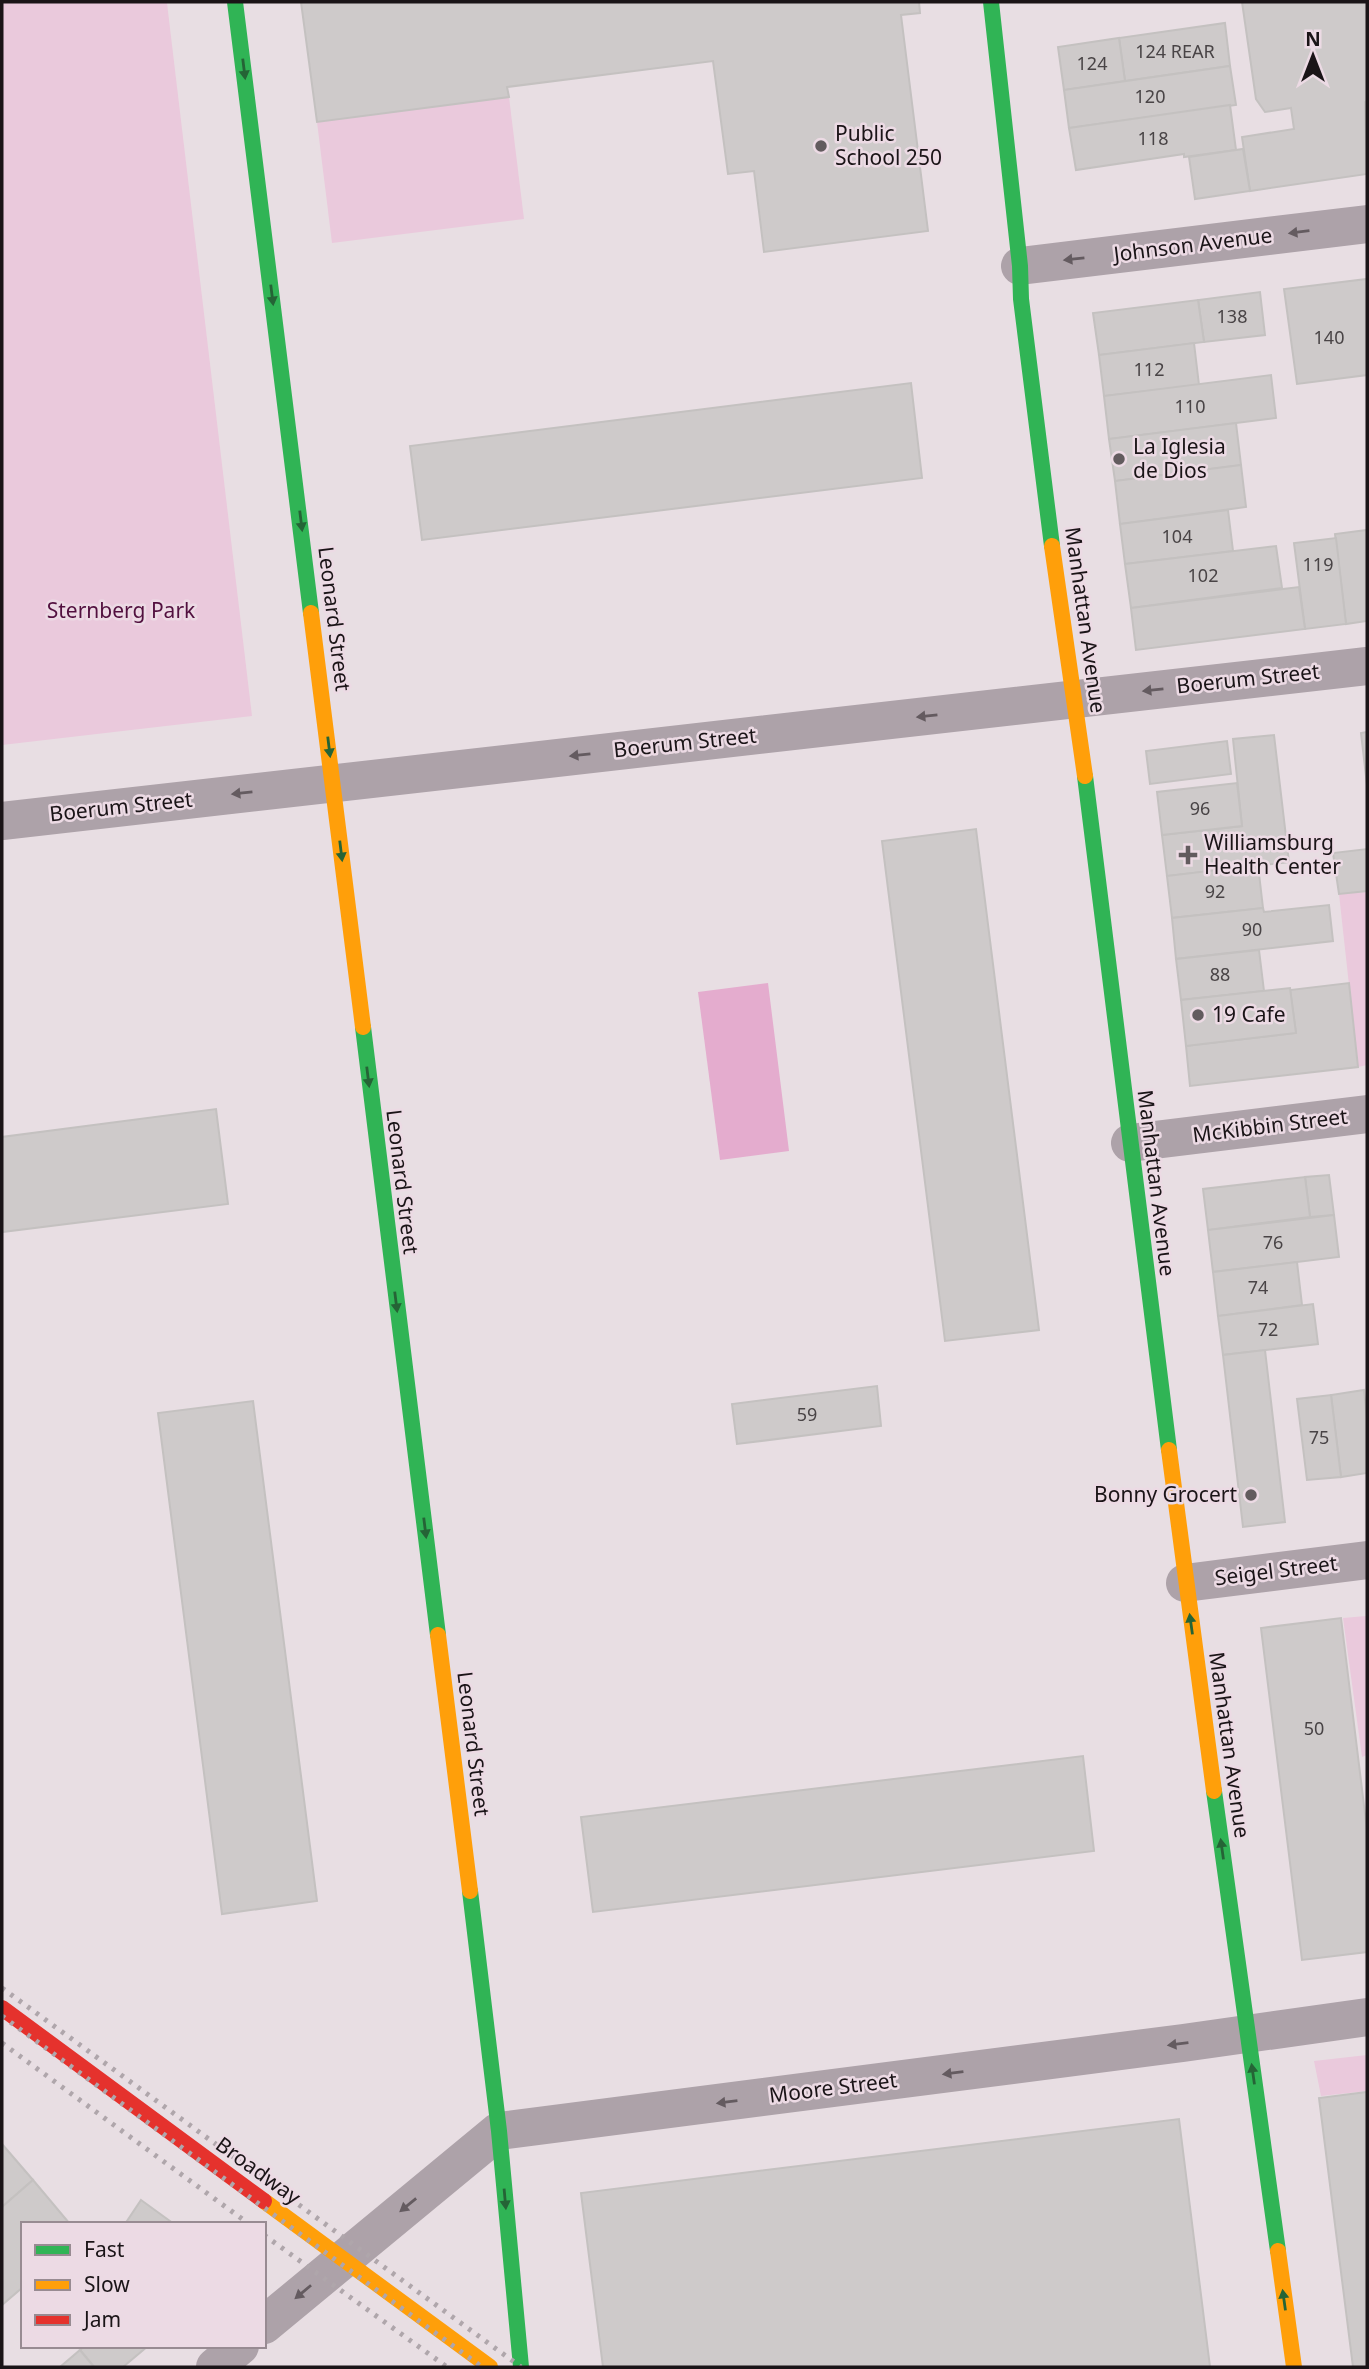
<svg xmlns="http://www.w3.org/2000/svg" width="1369" height="2369" font-family="'Noto Sans',sans-serif">
  <style>
    .green { fill: #eac9dc }
    .water { fill: #e4acce }
    .building { fill: #cecaca; stroke: #c4c1c0; stroke-width: 2 }
    .lines { fill: none; stroke-linecap: round; stroke-linejoin: round }
    .street { stroke: #ada2a9; stroke-width: 38 }
    .fast { stroke: #30b455; stroke-width: 16 }
    .slow { stroke: #ff9f0a; stroke-width: 16 }
    .jam { stroke: #e5322d; stroke-width: 16 }
    .rail { stroke: #afa6ab; stroke-width: 5; stroke-dasharray: 3.5 7; stroke-linecap: butt }
    .oneway { fill: #256436 }
    .oneway2 { fill: #645b60 }
    .poi-dot { fill: #625b5e; stroke: #ecdae4; stroke-width: 2.5 }
    .labels { text-anchor: middle; stroke-width: 5; stroke-linejoin: round; paint-order: stroke }
    .number-label { font-size: 18px; fill: #494446 }
    .poi-label { font-size: 21px; fill: #1a1417; stroke: #ecdae4; text-anchor: start }
    .street-label { font-size: 21px; fill: #1a1417; stroke: #ecdae4 }
    .park-label { font-size: 21px; fill: #52103f; stroke: #ecdae4 }
  </style>
  <rect width="100%" height="100%" fill="#e8dee3"/>
  <g class="green">
    <polygon points="2,2 167,3 252,716 2,745"/>
    <polygon points="509,97 524,219 332,243 317,122"/>
    <polygon points="1367,892 1367,1065 1358,1067 1339,894"/>
    <polygon points="1366,1616 1367,1755 1362,1757 1343,1618"/>
    <polygon points="1367,2055 1367,2091 1321,2096 1314,2061"/>
  </g>
  <polygon class="water" points="768,983 789,1151 720,1160 698,992"/>
  <g class="building">
    <polygon points="301,2 919,2 920,13 901,15 928,231 764,252 754,171 728,174 713,61 507,87 509,97 317,122"/>
    <polygon points="1242,2 1367,2 1367,101 1365,102 1367,174 1250,191 1242,137 1294,129 1291,108 1265,112 1256,99"/>
    <polygon points="1225,23 1230,66 1125,81 1119,38"/>
    <polygon points="1119,38 1125,81 1064,90 1058,47"/>
    <polygon points="1230,66 1236,105 1069,128 1064,90"/>
    <polygon points="1230,105 1236,150 1184,157 1184,154 1076,170 1069,128"/>
    <polygon points="1243,149 1250,191 1195,199 1189,157"/>
    <polygon points="1367,279 1367,375 1297,384 1284,289"/>
    <polygon points="1260,292 1265,335 1204,342 1198,300"/>
    <polygon points="1198,300 1204,342 1099,355 1093,313"/>
    <polygon points="1194,343 1199,385 1104,396 1099,355"/>
    <polygon points="1271,375 1276,418 1109,439 1104,396"/>
    <polygon points="911,383 922,478 422,540 410,446"/>
    <polygon points="1236,423 1241,465 1115,481 1109,439"/>
    <polygon points="1241,465 1246,507 1120,524 1115,481"/>
    <polygon points="1228,510 1233,551 1125,564 1120,524"/>
    <polygon points="1367,530 1367,621 1346,624 1335,534"/>
    <polygon points="1336,538 1346,624 1305,629 1294,543"/>
    <polygon points="1276,546 1282,588 1131,608 1125,564"/>
    <polygon points="1299,587 1305,629 1136,650 1131,608"/>
    <polygon points="1367,732 1367,785 1361,733"/>
    <polygon points="1274,735 1289,862 1167,876 1162,835 1242,826 1233,739"/>
    <polygon points="1227,741 1231,774 1150,784 1146,751"/>
    <polygon points="1237,783 1242,826 1162,835 1157,792"/>
    <polygon points="976,829 1039,1330 945,1341 882,841"/>
    <polygon points="1367,849 1367,891 1339,894 1333,853"/>
    <polygon points="1258,865 1263,908 1172,918 1167,876"/>
    <polygon points="1329,905 1333,941 1176,959 1172,918 1263,908 1264,912"/>
    <polygon points="1259,950 1264,991 1181,1000 1176,959"/>
    <polygon points="1349,983 1358,1067 1190,1086 1186,1046 1296,1033 1290,990"/>
    <polygon points="1290,988 1296,1033 1186,1046 1181,1000"/>
    <polygon points="216,1109 228,1204 2,1232 2,1137"/>
    <polygon points="1329,1175 1334,1215 1310,1217 1305,1177"/>
    <polygon points="1305,1177 1310,1217 1208,1230 1203,1189"/>
    <polygon points="1334,1215 1339,1257 1213,1272 1208,1230"/>
    <polygon points="1297,1262 1302,1305 1218,1316 1213,1272"/>
    <polygon points="1313,1304 1318,1344 1223,1355 1218,1316"/>
    <polygon points="1265,1350 1285,1522 1243,1527 1223,1355"/>
    <polygon points="877,1386 881,1426 737,1444 732,1404"/>
    <polygon points="1364,1390 1367,1419 1367,1473 1341,1477 1331,1395"/>
    <polygon points="1331,1395 1341,1477 1307,1480 1297,1399"/>
    <polygon points="253,1401 317,1901 222,1914 158,1413"/>
    <polygon points="1341,1618 1367,1830 1367,1952 1302,1960 1261,1628"/>
    <polygon points="1083,1756 1094,1851 593,1912 581,1817"/>
    <polygon points="1367,2092 1367,2367 1353,2367 1319,2098"/>
    <polygon points="1179,2119 1210,2367 603,2367 581,2193"/>
    <polygon points="2,2144 33,2180 2,2207"/>
    <polygon points="33,2180 70,2224 23,2224 23,2287 2,2305 2,2207"/>
    <polygon points="141,2200 174,2224 125,2224"/>
    <polygon points="85,2346 148,2346 123,2367 94,2367 80,2350"/>
    <polygon points="80,2350 94,2367 60,2367"/>
  </g>
  <g class="lines">
    <g class="street">
      <polyline points="1020,266 1367,224"/>
      <polyline points="2,821 1367,666"/>
      <polyline points="1130,1143 1367,1114"/>
      <polyline points="1185,1583 1367,1560"/>
      <polyline points="264,2325 499,2131 1183,2043 1367,2017"/>
      <polyline points="215,2367 240,2346"/>
    </g>
    <g class="fast">
      <polyline points="235,2 311,613"/>
      <polyline points="991,2 1020,266 1021,299 1052,546"/>
      <polyline points="1085,776 1169,1450"/>
      <polyline points="363,1027 438,1635"/>
      <polyline points="1214,1791 1278,2251"/>
      <polyline points="470,1891 499,2131 521,2367"/>
    </g>
    <g class="slow">
      <polyline points="1052,546 1085,776"/>
      <polyline points="311,613 363,1027"/>
      <polyline points="1169,1450 1214,1791"/>
      <polyline points="438,1635 470,1891"/>
      <polyline points="264,2201 490,2367"/>
      <polyline points="1278,2251 1294,2367"/>
    </g>
    <polyline class="jam" points="2,2008 264,2201"/>
    <g class="rail">
      <polyline points="2,1988 521,2367"/>
      <polyline points="2,2016 482,2367"/>
      <polyline points="2,2043 249,2224"/>
      <polyline points="264,2235 447,2367"/>
    </g>
  </g>
  <defs><path id="oneway-solid" d="M-6-.8H1V-3.2L6.5 0L1 3.2V.8H-6Z" transform="scale(1.75)"/></defs>
  <g class="oneway">
    <use href="#oneway-solid" transform="translate(244 69) rotate(83)"/>
    <use href="#oneway-solid" transform="translate(272 295) rotate(83)"/>
    <use href="#oneway-solid" transform="translate(301 521) rotate(83)"/>
    <use href="#oneway-solid" transform="translate(329 747) rotate(83)"/>
    <use href="#oneway-solid" transform="translate(341 851) rotate(83)"/>
    <use href="#oneway-solid" transform="translate(368 1077) rotate(83)"/>
    <use href="#oneway-solid" transform="translate(396 1302) rotate(83)"/>
    <use href="#oneway-solid" transform="translate(425 1528) rotate(83)"/>
    <use href="#oneway-solid" transform="translate(1191 1624) rotate(-98)"/>
    <use href="#oneway-solid" transform="translate(1222 1849) rotate(-98)"/>
    <use href="#oneway-solid" transform="translate(1253 2074) rotate(-98)"/>
    <use href="#oneway-solid" transform="translate(505 2199) rotate(85)"/>
    <use href="#oneway-solid" transform="translate(1284 2300) rotate(-98)"/>
  </g>
  <g class="oneway2">
    <use href="#oneway-solid" transform="translate(1299 232) rotate(173)"/>
    <use href="#oneway-solid" transform="translate(1074 259) rotate(174)"/>
    <use href="#oneway-solid" transform="translate(1153 690) rotate(174)"/>
    <use href="#oneway-solid" transform="translate(927 716) rotate(174)"/>
    <use href="#oneway-solid" transform="translate(580 755) rotate(174)"/>
    <use href="#oneway-solid" transform="translate(242 793) rotate(174)"/>
    <use href="#oneway-solid" transform="translate(1178 2044) rotate(173)"/>
    <use href="#oneway-solid" transform="translate(953 2073) rotate(173)"/>
    <use href="#oneway-solid" transform="translate(727 2102) rotate(173)"/>
    <use href="#oneway-solid" transform="translate(408 2205) rotate(141)"/>
    <use href="#oneway-solid" transform="translate(303 2292) rotate(140)"/>
  </g>
  <g class="poi-dot">
    <circle cx="821" cy="146" r="7"/>
    <circle cx="1119" cy="459" r="7"/>
    <path d="M1184.5 844.5h7v7h7v7h-7v7h-7v-7h-7v-7h7z"/>
    <circle cx="1198" cy="1015" r="7"/>
    <circle cx="1251" cy="1495" r="7"/>
  </g>
  <g class="labels">
    <g class="number-label">
      <text x="1175" y="58">124 REAR</text>
      <text x="1092" y="70">124</text>
      <text x="1150" y="103">120</text>
      <text x="1153" y="145">118</text>
      <text x="1232" y="323">138</text>
      <text x="1329" y="344">140</text>
      <text x="1149" y="376">112</text>
      <text x="1190" y="413">110</text>
      <text x="1177" y="543">104</text>
      <text x="1318" y="571">119</text>
      <text x="1203" y="582">102</text>
      <text x="1200" y="815">96</text>
      <text x="1215" y="898">92</text>
      <text x="1252" y="936">90</text>
      <text x="1220" y="981">88</text>
      <text x="1273" y="1249">76</text>
      <text x="1258" y="1294">74</text>
      <text x="1268" y="1336">72</text>
      <text x="807" y="1421">59</text>
      <text x="1319" y="1444">75</text>
      <text x="1314" y="1735">50</text>
    </g>
    <g class="poi-label">
      <text x="835" y="141">Public<tspan x="835" dy="24">School 250</tspan></text>
      <text x="1133" y="454">La Iglesia<tspan x="1133" dy="24">de Dios</tspan></text>
      <text x="1204" y="850">Williamsburg<tspan x="1204" dy="24">Health Center</tspan></text>
      <text x="1212" y="1022">19 Cafe</text>
      <text x="1237" y="1502" text-anchor="end">Bonny Grocert</text>
    </g>
    <g class="street-label">
      <text transform="translate(1193 245) rotate(-7)" y="7">Johnson Avenue</text>
      <text transform="translate(334 619) rotate(83)" y="7">Leonard Street</text>
      <text transform="translate(1085 620) rotate(82)" y="7">Manhattan Avenue</text>
      <text transform="translate(1248 679) rotate(-6)" y="7">Boerum Street</text>
      <text transform="translate(685 743) rotate(-6)" y="7">Boerum Street</text>
      <text transform="translate(121 807) rotate(-6)" y="7">Boerum Street</text>
      <text transform="translate(1270 1126) rotate(-7)" y="7">McKibbin Street</text>
      <text transform="translate(402 1182) rotate(83)" y="7">Leonard Street</text>
      <text transform="translate(1156 1183) rotate(83)" y="7">Manhattan Avenue</text>
      <text transform="translate(1276 1571) rotate(-7)" y="7">Seigel Street</text>
      <text transform="translate(473 1744) rotate(83)" y="7">Leonard Street</text>
      <text transform="translate(1229 1745) rotate(82)" y="7">Manhattan Avenue</text>
      <text transform="translate(833 2088) rotate(-7)" y="7">Moore Street</text>
      <text transform="translate(258 2171) rotate(36)" y="7">Broadway</text>
    </g>
    <g class="park-label">
      <text x="121" y="618">Sternberg Park</text>
    </g>
  </g>
  <rect width="1369" height="2369" fill="none" stroke="#1a1417" stroke-width="7"/>
  <rect x="21" y="2222" width="245" height="126" fill="#ecdae4" stroke="#988b92" stroke-width="2"/>
  <rect x="35" y="2245" width="35" height="10" fill="#30b455" stroke="#988b92" stroke-width="2"/>
  <text x="84" y="2257" font-size="21" fill="#1a1417">Fast</text>
  <rect x="35" y="2280" width="35" height="10" fill="#ff9f0a" stroke="#988b92" stroke-width="2"/>
  <text x="84" y="2292" font-size="21" fill="#1a1417">Slow</text>
  <rect x="35" y="2315" width="35" height="10" fill="#e5322d" stroke="#988b92" stroke-width="2"/>
  <text x="84" y="2327" font-size="21" fill="#1a1417">Jam</text>
  <g transform="translate(1313 56)" stroke="#ecdae4" stroke-width="5" paint-order="stroke">
  <path d="M0-5L12 26L0 18L-12 26Z" fill="#1a1417"/>
  <text y="-10" font-size="19" font-weight="bold" text-anchor="middle" fill="#1a1417">N</text>
  </g>
</svg>
